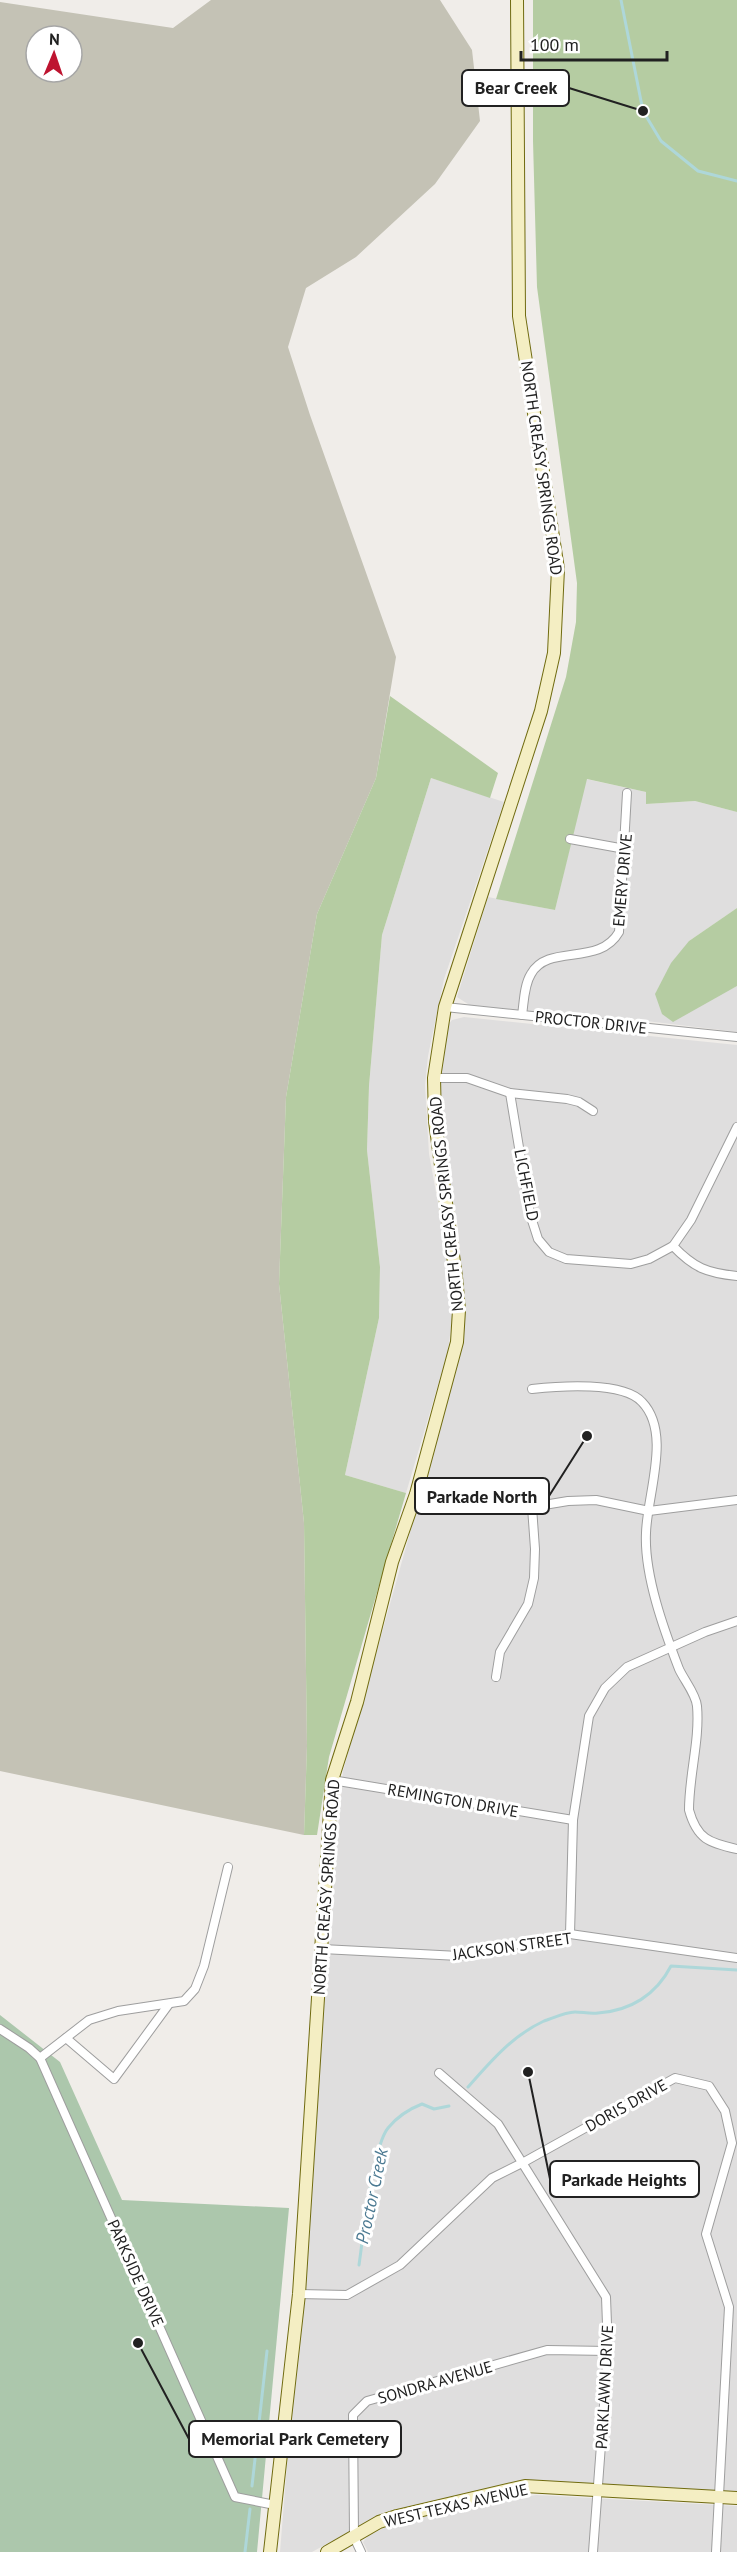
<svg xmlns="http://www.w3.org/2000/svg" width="737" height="2552" font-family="'PT Sans',sans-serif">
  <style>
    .residential { fill: #dfdede }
    .construction { fill: #c4c2b5; fill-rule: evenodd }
    .forest { fill: #b5cca2 }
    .cemetery { fill: #acc7ac }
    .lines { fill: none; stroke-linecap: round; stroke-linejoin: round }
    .stream { stroke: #aed7d9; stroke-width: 3 }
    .street-casing { stroke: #9e9e9e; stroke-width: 10 }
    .secondary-casing { stroke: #706b10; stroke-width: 14 }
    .street { stroke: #fff; stroke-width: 8 }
    .secondary { stroke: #f4eec3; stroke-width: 12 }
    .labels { text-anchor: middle; stroke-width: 6; stroke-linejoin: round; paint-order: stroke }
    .street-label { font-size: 16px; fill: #212121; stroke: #fff }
    .water-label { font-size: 18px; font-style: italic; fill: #4c7a92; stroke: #fff }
    .leader { fill: none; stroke: #212121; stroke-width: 2 }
    .callout-dot { fill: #212121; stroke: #fff; stroke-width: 2 }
    .callout { fill: #fff; stroke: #212121; stroke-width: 2 }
    .callout-label { font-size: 18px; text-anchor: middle; font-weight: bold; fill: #212121 }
  </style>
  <rect width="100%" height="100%" fill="#f0ede9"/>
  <g class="residential">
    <polygon points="431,778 504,802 444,979 428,1056 425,1085 429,1154 448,1258 452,1319 448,1351 406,1493 345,1475 379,1318 380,1267 367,1150 369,1086 382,935"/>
    <polygon points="586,779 646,792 646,804 695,801 737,812 737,908 689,941 731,989 737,986 737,1032 630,1019 629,1024 471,1006 457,997 488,897 555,910"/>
    <polygon points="464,1017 737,1045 737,2492 523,2482 385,2512 312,2552 280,2552 343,1771 417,1508 464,1310 458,1228 444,1150 440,1098 441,1064 448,1025 452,1020"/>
    <polygon points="536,2495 737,2506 737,2552 368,2552 363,2542 368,2536 396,2522"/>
  </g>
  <path class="construction" d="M211 0H440L472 50 480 121 435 184 356 257 306 288 288 347 310 415 396 657 376 778 317 914 286 1097 279 1284 304 1523 307 1746 304 1835 0 1771V2L173 28ZM36 36H72V72H36Z"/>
  <g class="forest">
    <polygon points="533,0 737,0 737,812 695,801 646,804 646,792 587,779 555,910 496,899 566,677 576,622 577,583 537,287 533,141"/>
    <polygon points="390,696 498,773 490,798 431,778 382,935 369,1086 367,1150 380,1267 379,1318 345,1475 406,1493 329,1757 317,1835 304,1835 307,1746 304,1523 279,1284 286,1097 317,914 376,778"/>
    <polygon points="737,908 737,986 673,1022 662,1014 655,994 671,963 689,941"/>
  </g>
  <polygon class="cemetery" points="0,2015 60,2062 122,2200 289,2208 257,2552 0,2552"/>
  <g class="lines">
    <g class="stream">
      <polyline points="621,0 643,111 661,141 698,171 737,181"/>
      <path d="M468 2087C490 2062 513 2035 544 2021 553 2018 566 2012 575 2012 582 2012 590 2014 598 2013 630 2011 656 1995 671 1966L737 1970"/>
      <path d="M359 2265C363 2237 373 2146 388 2128 397 2117 409 2109 422 2104L434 2109 449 2106"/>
      <polyline points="252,2486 267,2351"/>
      <polyline points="245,2552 250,2509"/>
    </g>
    <defs>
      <g id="street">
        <polyline points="570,839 625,849"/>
        <polyline points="445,1007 737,1037"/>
        <path d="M522 1015C524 1002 524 985 531 974 548 943 599 967 619 932L627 793"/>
        <polyline points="434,1078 467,1078 510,1093 567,1099 579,1102 593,1111"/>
        <polyline points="510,1093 530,1214 538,1239 549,1252 566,1259 631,1264 649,1259 673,1246 691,1220 737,1127"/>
        <path d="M673 1246C694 1268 707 1273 737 1276"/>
        <path d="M532 1389C559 1386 623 1381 642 1402 672 1433 647 1494 646 1533 644 1575 664 1630 679 1669 684 1680 696 1694 697 1706 700 1740 689 1775 689 1810 697 1839 709 1843 737 1849"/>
        <polyline points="416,1494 480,1510 532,1507 568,1501 596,1500 649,1511 737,1500"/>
        <polyline points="496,1677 500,1652 528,1604 534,1578 535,1549 532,1507"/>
        <polyline points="332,1780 573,1820"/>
        <polyline points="570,1934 573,1820 589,1716 605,1688 627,1667 705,1632 737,1621"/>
        <polyline points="322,1949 459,1956 570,1934 737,1958"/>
        <polyline points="0,2029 29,2048 40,2058 235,2497 275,2505"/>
        <polyline points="66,2038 114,2079 169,2004"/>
        <polyline points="40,2058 89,2020 118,2011 184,2001 195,1989 204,1966 228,1867"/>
        <polyline points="439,2073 498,2124 606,2297 608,2351 593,2552"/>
        <polyline points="299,2294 347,2295 400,2265 492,2178 524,2162 675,2078 709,2086 725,2111 732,2143 706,2234 729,2307 716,2552"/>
        <polyline points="361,2552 354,2537 353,2415 367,2401 547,2350 608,2351"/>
      </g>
      <g id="secondary">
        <polyline points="270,2552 299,2294 332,1780 357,1702 392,1562 416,1494 457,1342 459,1310 456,1277 435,1121 434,1078 445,1007 541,711 554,653 558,569 519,316 517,0"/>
        <polyline points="327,2552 379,2522 397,2516 525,2486 737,2498"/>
      </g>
    </defs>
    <use href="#street" class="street-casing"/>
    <use href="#secondary" class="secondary-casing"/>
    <use href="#street" class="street"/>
    <use href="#secondary" class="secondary"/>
  </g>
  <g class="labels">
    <g class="street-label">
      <text transform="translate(542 468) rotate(82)" y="6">NORTH CREASY SPRINGS ROAD</text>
      <text transform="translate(622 880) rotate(-85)" y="6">EMERY DRIVE</text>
      <text transform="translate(591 1022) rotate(6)" y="6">PROCTOR DRIVE</text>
      <text transform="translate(527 1185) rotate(79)" y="6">LICHFIELD</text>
      <text transform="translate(446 1204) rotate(-96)" y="6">NORTH CREASY SPRINGS ROAD</text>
      <text transform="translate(453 1800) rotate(10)" y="6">REMINGTON DRIVE</text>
      <text transform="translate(326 1887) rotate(-86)" y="6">NORTH CREASY SPRINGS ROAD</text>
      <text transform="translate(512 1946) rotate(-8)" y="6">JACKSON STREET</text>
      <text transform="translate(626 2105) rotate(-29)" y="6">DORIS DRIVE</text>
      <text transform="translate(136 2273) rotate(66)" y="6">PARKSIDE DRIVE</text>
      <text transform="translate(435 2382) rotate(-16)" y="6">SONDRA AVENUE</text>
      <text transform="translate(604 2387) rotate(-87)" y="6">PARKLAWN DRIVE</text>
      <text transform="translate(456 2505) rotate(-13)" y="6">WEST TEXAS AVENUE</text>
    </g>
    <g class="water-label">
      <text transform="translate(372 2196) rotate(-78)" y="6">Proctor Creek</text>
    </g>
  </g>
  <path class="leader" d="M643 111L569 88M587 1436L549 1496M528 2072L550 2179M138 2343L189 2439"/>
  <g class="callout-dot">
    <circle cx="643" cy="111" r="6"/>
    <circle cx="587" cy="1436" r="6"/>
    <circle cx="528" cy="2072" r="6"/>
    <circle cx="138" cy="2343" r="6"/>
  </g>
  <g class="callout">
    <rect x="462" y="70" width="107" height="36" rx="6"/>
    <rect x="415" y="1478" width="134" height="36" rx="6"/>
    <rect x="550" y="2161" width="149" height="36" rx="6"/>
    <rect x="189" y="2421" width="212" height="36" rx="6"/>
  </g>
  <g class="callout-label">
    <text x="516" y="94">Bear Creek</text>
    <text x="482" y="1503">Parkade North</text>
    <text x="624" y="2186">Parkade Heights</text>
    <text x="295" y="2445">Memorial Park Cemetery</text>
  </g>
  <g transform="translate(54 54) rotate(2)"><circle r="28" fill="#ffffff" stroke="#a6a6a6" stroke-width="1.5"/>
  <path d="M0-4.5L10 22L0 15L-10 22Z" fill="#be1430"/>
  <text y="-9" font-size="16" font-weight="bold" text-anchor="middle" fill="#212121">N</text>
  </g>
  <path d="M521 51v9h146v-9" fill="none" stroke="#212121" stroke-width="3"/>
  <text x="530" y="51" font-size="18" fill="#212121" stroke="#ffffff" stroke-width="4.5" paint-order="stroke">100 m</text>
</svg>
